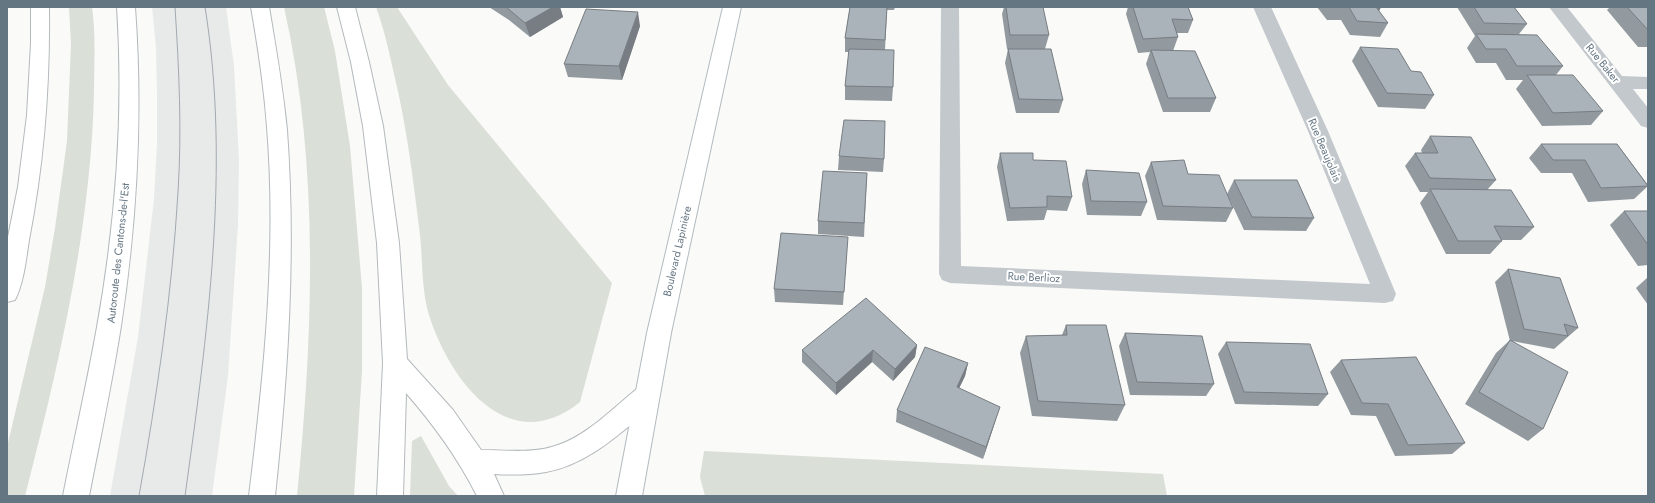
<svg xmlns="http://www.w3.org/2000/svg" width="1655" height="503" font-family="Jost,sans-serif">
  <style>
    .built { fill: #e8e9e9 }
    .green { fill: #dadfd7 }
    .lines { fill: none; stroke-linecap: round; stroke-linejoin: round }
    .secondary-casing { stroke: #b3babf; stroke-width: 2 }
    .motorway-casing { stroke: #b4b9bd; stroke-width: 2 }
    .minor { fill: #c3c8cc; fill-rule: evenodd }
    .secondary { fill: #fff; fill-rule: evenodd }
    .motorway { fill: #fff; fill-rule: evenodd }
    .tram { stroke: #a2aab0; stroke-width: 1 }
    .wall { fill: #929a9f }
    .shaded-wall { fill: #777d82 }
    .building { fill: #aab3b9; stroke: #777d82 }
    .labels { text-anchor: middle; stroke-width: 4; stroke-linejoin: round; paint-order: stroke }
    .street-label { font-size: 11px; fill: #657683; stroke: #fff }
  </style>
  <rect width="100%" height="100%" fill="#fafaf8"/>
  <polygon class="built" points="152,7 226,7 234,66 239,161 238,224 228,376 212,496 110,496 138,337 154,199 157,144 157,93 156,48"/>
  <g class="green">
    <path d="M69 7H92C96 35 94 63 94 92 91 228 59 364 25 496H7V447L45 287 55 228 67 141 71 44Z"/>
    <path d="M284 7H324L335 51 350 146 362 288V371L354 496H297C313 334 320 167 284 7Z"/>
    <path d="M376 7H397L448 85 612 283 580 402C511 458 453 385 431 321 421 294 423 263 420 235 413 180 407 127 394 74 389 51 384 29 376 7Z"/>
    <polygon points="421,436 449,486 458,496 410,496 412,441"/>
    <polygon points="704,451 1163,474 1167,496 705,496 700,477"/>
  </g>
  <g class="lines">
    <defs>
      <polygon id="secondary" points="723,7 741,7 671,333 642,496 616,496 647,333"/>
      <g id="motorway">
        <path d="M31 7H49C50 86 44 163 29 240 26 259 24 282 15 300L7 302V242L18 187 27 115 31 43Z"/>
        <path d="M117 7H135C143 114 137 221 121 326 112 383 100 440 89 496H63C74 440 87 383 97 327 116 221 124 114 117 7Z"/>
        <path d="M251 7H269C276 48 283 89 287 130 296 253 288 374 275 496H249C264 374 277 250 267 127 264 87 258 47 251 7Z"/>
        <path d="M337 7H355L369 62 383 126 399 243 407 359 453 410 481 450C506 450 534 454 558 445 588 435 614 407 638 388L647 385 656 388 659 396 656 404C622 431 590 464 546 472 529 475 511 475 494 474L504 496H477C458 458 434 425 406 393L403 496H377L383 363 377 243 363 126 351 62Z"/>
      </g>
    </defs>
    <use href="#secondary" class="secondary-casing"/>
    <use href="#motorway" class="motorway-casing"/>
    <g class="minor">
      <polygon points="941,7 959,7 961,266 1370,284 1308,131 1253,7 1271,7 1328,131 1396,294 1393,301 1385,303 950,283 942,280 939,274"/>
      <polygon points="1549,7 1567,7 1622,76 1648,77 1648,89 1633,89 1648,108 1648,128 1641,126"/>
    </g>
    <use href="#secondary" class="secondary"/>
    <use href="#motorway" class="motorway"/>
    <g class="tram">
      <path d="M139 496C157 395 172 294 178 192 182 130 179 69 175 7"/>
      <path d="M185 496C207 337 231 167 205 7"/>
    </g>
  </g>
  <g class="wall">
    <polygon points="489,7 560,7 563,17 530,37 509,20"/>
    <polygon points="850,7 895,7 894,10 887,10 885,50 893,87 892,101 845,100 845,86 849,52 845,52 845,38"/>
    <polygon points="1004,7 1006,7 1049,35 1045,49 1063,100 1059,113 1016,113 1005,63 1008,49 1007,49 1002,14"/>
    <polygon points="1128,7 1188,7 1193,20 1188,33 1177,33 1178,37 1173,51 1216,98 1210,112 1163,112 1146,64 1150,52 1138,53 1126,14"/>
    <polygon points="1317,7 1381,7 1379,11 1388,23 1380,37 1350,35 1341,20 1327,20"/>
    <polygon points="1457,7 1514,7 1527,24 1519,34 1563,66 1556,75 1603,111 1591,125 1542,126 1516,89 1523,80 1506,80 1496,63 1476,63 1467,48 1475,36"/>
    <polygon points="1610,7 1648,7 1648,47 1638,47 1607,10"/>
    <polygon points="640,26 622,80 568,77 564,64"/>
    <polygon points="1360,47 1411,71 1434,95 1425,109 1378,107 1352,61"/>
    <polygon points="1430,136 1496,180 1487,190 1534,227 1521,240 1502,240 1502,241 1490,254 1446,254 1420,203 1428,192 1420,192 1405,166 1415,153 1422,153 1421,150"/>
    <polygon points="1541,144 1617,144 1648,185 1648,186 1634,199 1588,202 1572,173 1541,173 1529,158"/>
    <polygon points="1000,153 1033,160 1072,197 1067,211 1047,210 1044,220 1007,221 997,167"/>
    <polygon points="839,156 884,159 883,172 838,170"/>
    <polygon points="1151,162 1188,174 1233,208 1226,222 1157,220 1145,176"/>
    <polygon points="1086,170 1147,202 1141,216 1087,215 1082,184"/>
    <polygon points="867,173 864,237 818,234 818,221"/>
    <polygon points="1234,180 1314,218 1306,231 1244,230 1227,194"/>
    <polygon points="1624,211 1648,211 1648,265 1638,266 1610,225"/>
    <polygon points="847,250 843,305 775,302 774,289"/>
    <polygon points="1508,269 1578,328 1554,349 1512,341 1543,429 1528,441 1465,404 1496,353 1510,340 1510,341 1495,282"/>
    <polygon points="1648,277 1648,305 1636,288"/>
    <polygon points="1066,325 1125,405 1117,421 1032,416 1020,353 1026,336 1062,335"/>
    <polygon points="1125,333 1214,384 1206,396 1130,395 1119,346"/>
    <polygon points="1226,342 1328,394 1318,406 1235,404 1218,354"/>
    <polygon points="917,345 915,357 893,381 872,362 836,395 802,362 802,350"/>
    <polygon points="1341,360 1465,443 1452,454 1395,456 1376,416 1351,415 1330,372"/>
    <polygon points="968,363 965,376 959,388 996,419 983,459 896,422 897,410"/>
  </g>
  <g class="shaded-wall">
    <polygon points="553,7 560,7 563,17 530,37 525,23"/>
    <polygon points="1375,7 1381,7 1375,19"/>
    <polygon points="638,12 640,26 622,80 619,66"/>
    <polygon points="917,345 915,357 893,381 895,369"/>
    <polygon points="873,350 872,362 836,395 836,383"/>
    <polygon points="968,363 965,376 954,399 957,387"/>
    <polygon points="1000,407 996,419 983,459 986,447"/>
  </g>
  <g class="building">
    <polygon points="506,7 553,7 525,23"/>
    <polygon points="850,7 887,7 885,40 845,38"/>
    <polygon points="1006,7 1043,7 1049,35 1010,35"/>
    <polygon points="1133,7 1188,7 1193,20 1172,19 1178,37 1143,39"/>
    <polygon points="1349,7 1376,7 1388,23 1357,21"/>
    <polygon points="1474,7 1514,7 1527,24 1484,23"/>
    <polygon points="1627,7 1648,7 1648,30"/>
    <polygon points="586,9 638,12 619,66 564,64"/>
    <polygon points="1476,34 1537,35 1563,66 1517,66 1506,49 1486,49"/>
    <polygon points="1360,47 1398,49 1411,71 1421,72 1434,95 1387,93"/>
    <polygon points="849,49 894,50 893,87 845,86"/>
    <polygon points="1008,49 1051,49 1063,100 1019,99"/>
    <polygon points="1151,50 1195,51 1216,98 1168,98"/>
    <polygon points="1527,75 1573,75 1603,111 1553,113"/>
    <polygon points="844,120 885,121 884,159 839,156"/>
    <polygon points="1430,136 1471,137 1496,180 1430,178 1415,153 1438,153"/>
    <polygon points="1541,144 1617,144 1648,186 1601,188 1585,160 1553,160"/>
    <polygon points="1000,153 1033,153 1033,160 1066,161 1072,197 1047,196 1047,207 1010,208"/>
    <polygon points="1184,160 1188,174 1219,175 1233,208 1163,206 1151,162"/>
    <polygon points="1086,170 1139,173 1147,202 1091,201"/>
    <polygon points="823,171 867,173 864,223 818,221"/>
    <polygon points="1234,180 1297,180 1314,218 1252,217"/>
    <polygon points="1430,189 1511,190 1534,227 1494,226 1502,241 1458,241"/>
    <polygon points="1624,211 1648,211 1648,245"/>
    <polygon points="781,233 848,237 844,292 774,289"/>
    <polygon points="1508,269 1560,278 1578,328 1564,324 1568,336 1524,329"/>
    <polygon points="866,298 917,345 895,369 873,350 836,383 802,350"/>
    <polygon points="1066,325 1106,325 1125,405 1038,401 1026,336 1067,335"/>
    <polygon points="1125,333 1202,336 1214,384 1137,382"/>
    <polygon points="1510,340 1568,372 1543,429 1479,392"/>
    <polygon points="1226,342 1310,344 1328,394 1244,392"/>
    <polygon points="925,347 968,363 957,387 1000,407 986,447 897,410"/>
    <polygon points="1416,357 1465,443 1408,445 1388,404 1362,403 1341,360"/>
  </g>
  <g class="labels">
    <g class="street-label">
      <text transform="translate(1603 63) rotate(51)" y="4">Rue Baker</text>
      <text transform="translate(1325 150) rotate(67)" y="4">Rue Beaujolais</text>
      <text transform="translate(677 251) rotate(-77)" y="4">Boulevard Lapinière</text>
      <text transform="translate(118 253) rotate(-84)" y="4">Autoroute des Cantons-de-l'Est</text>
      <text transform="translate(1034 277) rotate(3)" y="4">Rue Berlioz</text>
    </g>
  </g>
  <rect width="1655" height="503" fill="none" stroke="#657683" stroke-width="16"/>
</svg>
